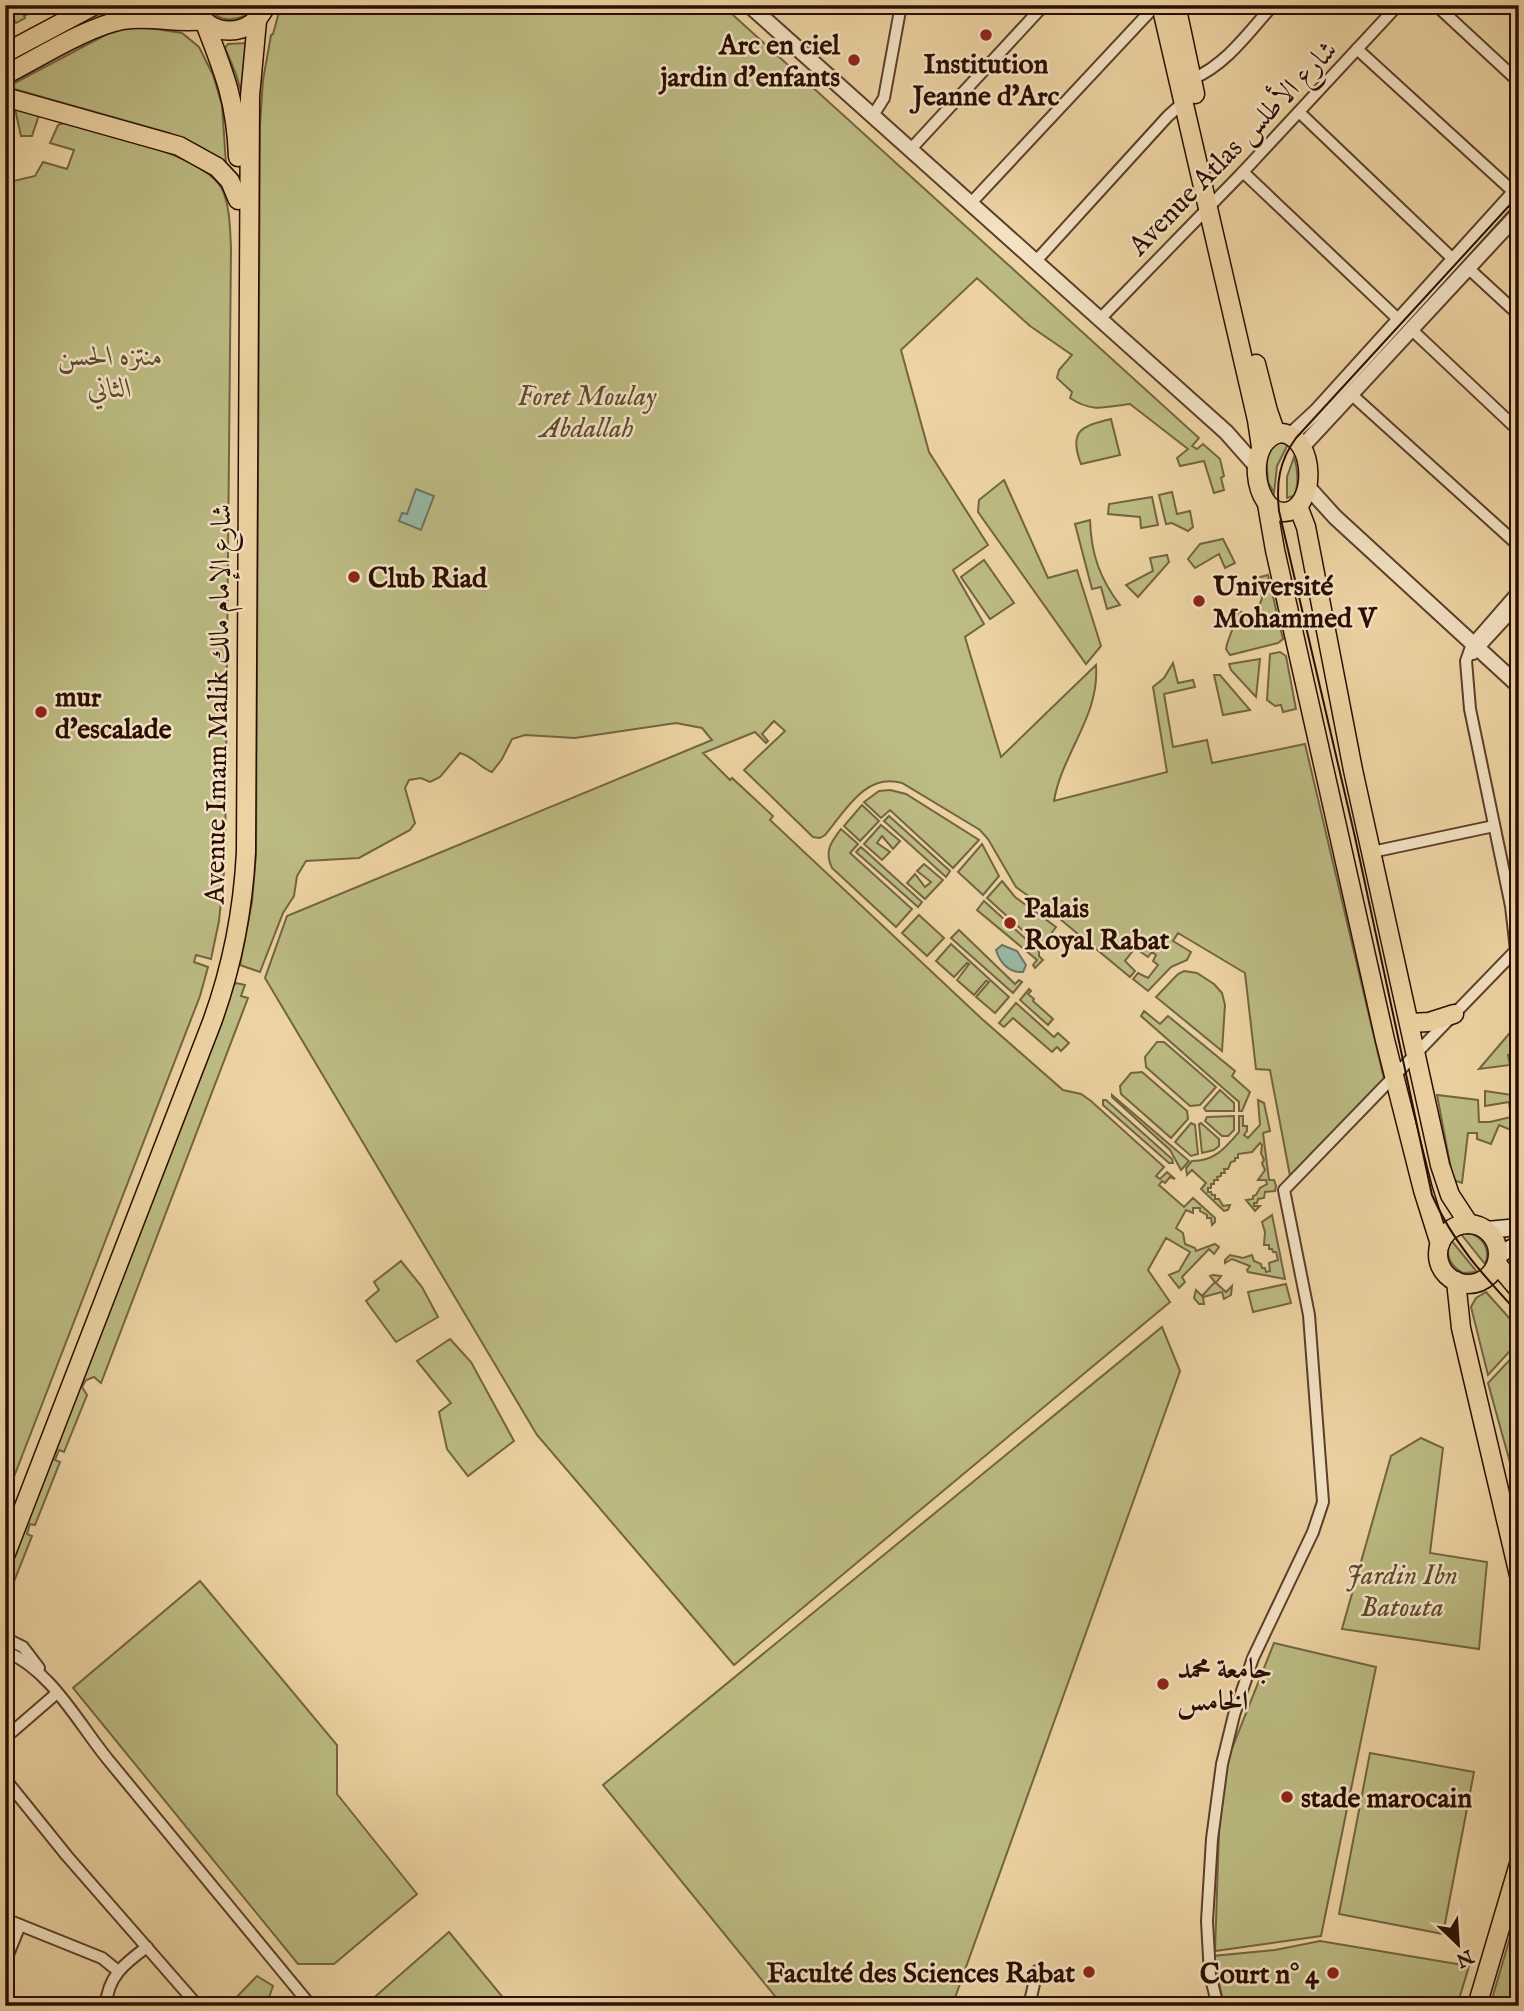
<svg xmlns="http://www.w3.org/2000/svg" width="1524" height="2011" font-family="'IM FELL English',Amiri,serif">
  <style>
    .green { fill: #bcbb83; stroke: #736442; stroke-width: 2 }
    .water { fill: #99b8a5; stroke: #6d7464; stroke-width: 2 }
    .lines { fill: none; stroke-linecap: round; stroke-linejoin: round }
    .minor-casing { stroke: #5b3e2a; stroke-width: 14 }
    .tertiary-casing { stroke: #5b3e2a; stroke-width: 18 }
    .secondary-casing { stroke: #2a0d02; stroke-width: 19 }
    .primary-casing { stroke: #2a0d02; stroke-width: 21 }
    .minor { stroke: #f3e2c3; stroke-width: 10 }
    .tertiary { stroke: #f3e2c3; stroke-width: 14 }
    .secondary { stroke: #f3e2c3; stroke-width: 16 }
    .primary { stroke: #edd3a3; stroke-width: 18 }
    .tram { stroke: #2a0d02; stroke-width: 2 }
    .poi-dot { fill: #8f2418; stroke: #f3e2c3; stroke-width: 2.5 }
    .labels { text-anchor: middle; stroke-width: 5; stroke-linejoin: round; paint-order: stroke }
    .poi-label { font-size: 28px; font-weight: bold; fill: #2a0d02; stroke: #f3e2c3; text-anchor: start }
    .street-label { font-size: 28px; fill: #2a0d02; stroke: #f3e2c3 }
    .park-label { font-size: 28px; font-style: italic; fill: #5d4a2f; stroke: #f3e2c3 }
  </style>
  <rect width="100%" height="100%" fill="#edd3a3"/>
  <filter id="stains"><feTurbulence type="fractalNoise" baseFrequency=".00286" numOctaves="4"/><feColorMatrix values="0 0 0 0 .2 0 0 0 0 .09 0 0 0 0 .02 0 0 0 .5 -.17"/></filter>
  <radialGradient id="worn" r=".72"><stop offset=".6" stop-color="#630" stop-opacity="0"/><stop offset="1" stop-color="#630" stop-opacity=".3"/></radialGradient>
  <g class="green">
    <polygon points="8,5 44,5 24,16 25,18 16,23 13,18 5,22 10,14"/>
    <polygon points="113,5 175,5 176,14 60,39 58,35"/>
    <path d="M206 5H256C242 23 219 25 206 5Z"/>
    <path d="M281 5H722L1199 438 1192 446 1197 449 1203 444 1220 459 1224 476 1221 478 1224 490 1214 493 1204 461 1180 466 1177 458 1188 449 1130 404C1104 407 1093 413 1070 398L1072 392 1057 378 1059 370 1072 355 1030 326 977 278 901 350 929 452 988 545 953 570 984 624 965 637 1001 757 1096 665C1100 716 1062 753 1054 801L1167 772 1153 687 1164 678 1173 663 1178 683 1193 680 1195 687 1164 694 1173 747 1207 740 1212 763 1305 744 1384 1079 1291 1181 1270 1070 1256 1069 1245 973 1178 933 1173 941 1191 952 1187 960 1171 967 1148 991 1133 979 1138 973 1148 978 1158 965 1153 961 1156 955 1152 952 1148 957 1135 948 1125 961 1135 971 1130 977 1060 919 1016 887 988 839 980 830 902 783C865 773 846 810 825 835L820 838 813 837 744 770 785 731 774 721 762 734 768 741 766 743 755 732 703 753 730 780 732 778 773 816 770 820 982 1019 1063 1090 1081 1094 1091 1101 1164 1167 1156 1176 1160 1179 1167 1172 1175 1179 1170 1177 1165 1183 1162 1181 1159 1185 1184 1207 1193 1198 1215 1218V1222L1212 1225 1211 1218H1207V1215L1200 1211V1208H1193V1213L1186 1210 1176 1228 1183 1233 1185 1244 1195 1248 1196 1251 1215 1244 1219 1247 1214 1254 1209 1249 1182 1277 1185 1282 1179 1288 1169 1275 1179 1271 1190 1252 1166 1238 1148 1270 1170 1302 734 1665 537 1435 265 978 287 916 712 740 702 728 676 723 575 738 525 735 512 739 502 759 492 772C479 767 474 757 460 753L440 777 430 782 421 778 409 780 405 788 415 823 410 830 359 858 306 861 297 876 294 896 283 913 260 972 240 965 252 902 256 855 260 124 263 80 271 35 273 34Z"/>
    <polygon points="143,27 182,33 199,47 213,75 222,105 226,164 196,145 169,133 7,87 109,33 126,28"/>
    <polygon points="247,43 243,98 236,74 225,48 228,44"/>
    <polygon points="15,109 39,115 32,136 21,136"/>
    <path d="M64 123C102 133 204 154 222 189 230 206 230 229 231 248L225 862 219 921 211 959 196 955 194 962 208 967 200 996 5 1500V183L35 176 43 162 67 169 74 150 50 143 58 125Z"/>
    <path d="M1111 419 1120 455 1081 464C1068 430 1082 426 1111 419Z"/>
    <polygon points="1289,442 1277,466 1274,493 1268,482 1266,453 1274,443"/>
    <path d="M1294 457C1298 469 1299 485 1294 496L1287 498V477Z"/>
    <polygon points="1004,480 1048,578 1077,570 1101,646 1086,664 978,512 979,500"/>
    <polygon points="1172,492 1177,514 1190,511 1193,527 1188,531 1172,523 1166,524 1159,495"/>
    <polygon points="1152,497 1158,525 1141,528 1140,517 1108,514 1109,504"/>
    <path d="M1090 520C1091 554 1100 579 1120 605L1107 609 1101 587 1092 589 1075 524Z"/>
    <polygon points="1223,539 1235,563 1225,568 1219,554 1195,568 1188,559 1200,544"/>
    <polygon points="1167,555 1169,562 1138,597 1126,585 1153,571 1150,558"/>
    <polygon points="984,560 1014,603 990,619 961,577"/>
    <polygon points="1268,575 1283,639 1278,643 1230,655 1226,649 1227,644 1239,611 1255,618 1262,598 1256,578"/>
    <polygon points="1280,652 1286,656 1296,709 1283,712 1281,705 1275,706 1267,700 1270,654"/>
    <polygon points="1260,659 1256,697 1231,670 1229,664"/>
    <polygon points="1214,675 1220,675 1250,710 1223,715"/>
    <polygon points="890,790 906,794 979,840 953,868 890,810 881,818 864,802 879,791"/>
    <polygon points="862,805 879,821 860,841 844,826"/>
    <polygon points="889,816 950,871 946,877 884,821"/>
    <polygon points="881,825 900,841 893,849 882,836 877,843 890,852 882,860 864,844"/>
    <path d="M841 829 858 844 850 853 912 909 896 927 832 868C824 851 831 842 841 829Z"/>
    <polygon points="982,844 999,876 983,895 958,872"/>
    <polygon points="861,847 922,902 918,907 856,852"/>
    <polygon points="924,864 943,880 925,899 907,883 915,874 925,887 931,882 917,871"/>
    <polygon points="1002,881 1015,897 1056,927 1041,947 987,898"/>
    <polygon points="984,901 1039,951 1039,956 1043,960 1035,968 1033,965 1037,960 977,910"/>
    <polygon points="919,915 944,938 927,956 902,933"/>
    <polygon points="959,930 1015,984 1019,980 1022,982 1013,993 951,938"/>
    <polygon points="951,944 1009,997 995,1013 976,997 989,982 986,981 974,995 957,980 969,964 967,963 954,977 936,961"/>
    <polygon points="1184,971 1197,973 1214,984 1222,993 1225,1005 1222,1051 1156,997 1178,974"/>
    <polygon points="236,983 245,985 241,996 248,998 101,1383 94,1377 86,1380 82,1387 87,1395 64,1452 59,1450 55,1460 60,1462 35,1525 30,1524 27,1534 32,1536 9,1594 5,1592 5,1581 222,1022 233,986"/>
    <polygon points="1029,989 1031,991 1028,994 1034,999 1033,1001 1053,1019 1048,1025 1020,1000"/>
    <polygon points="1016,1003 1054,1037 1058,1033 1069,1043 1061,1051 1057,1047 1052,1052 1013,1018 1004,1027 999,1023"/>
    <polygon points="1144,1011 1160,1024 1168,1016 1235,1071 1232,1076 1250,1092 1242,1111 1239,1111 1239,1102 1141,1016"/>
    <polygon points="1514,1028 1519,1054 1508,1055 1510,1065 1479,1069"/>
    <polygon points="1157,1042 1164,1042 1216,1087 1200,1105 1190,1106 1146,1067 1145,1057"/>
    <polygon points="1142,1072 1187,1111 1188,1119 1171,1138 1121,1094 1120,1086 1131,1073"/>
    <polygon points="1220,1090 1234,1103 1234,1111 1206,1111 1204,1108"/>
    <polygon points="1485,1091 1519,1096 1519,1125 1514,1123 1511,1130 1499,1125 1491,1144 1477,1139 1477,1133 1468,1133 1462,1183 1453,1180 1437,1095 1478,1100 1479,1122 1490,1122 1511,1117 1509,1102 1485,1106"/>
    <polygon points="1112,1095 1189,1161 1181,1170 1170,1150 1112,1097"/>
    <polygon points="1103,1100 1106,1100 1172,1159 1173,1163 1169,1163 1103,1105"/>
    <path d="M1258 1100 1264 1103 1270 1131 1263 1133 1269 1180H1274L1276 1186 1275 1191 1265 1192 1264 1198 1258 1199 1257 1203H1254V1206H1260L1255 1211 1246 1200 1253 1199V1196L1256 1195 1260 1188 1267 1184 1266 1180H1258L1265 1170 1262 1163 1264 1160 1261 1153 1262 1145 1260 1143 1252 1152 1238 1154V1158H1235V1161L1231 1162 1228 1169H1224L1225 1173H1221V1176L1217 1177 1218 1180H1214V1184H1211V1188H1208V1192H1211L1212 1195H1215V1199H1219L1223 1206 1230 1205 1228 1210 1224 1211 1201 1189 1206 1183 1192 1170 1187 1175 1186 1168 1192 1161C1215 1161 1225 1148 1239 1132V1116H1243V1126H1247V1131L1244 1135 1248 1138 1260 1125Z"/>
    <polygon points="1234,1116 1234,1130 1228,1136 1222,1136 1205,1121 1207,1117"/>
    <polygon points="1191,1123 1195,1125 1198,1154 1191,1156 1175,1142"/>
    <polygon points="1201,1123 1219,1139 1219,1146 1214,1150 1202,1153 1199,1124"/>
    <polygon points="1272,1215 1285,1279 1248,1272 1247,1270 1250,1266 1232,1259 1225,1263 1225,1260 1230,1255 1243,1258 1252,1255 1254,1261 1261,1264 1262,1268 1265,1268 1266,1272 1270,1271 1269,1263 1278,1260 1276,1252 1273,1252 1272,1249 1269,1249 1269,1245 1264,1245 1265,1232 1262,1222"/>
    <path d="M1467 1233C1483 1235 1491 1250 1485 1264L1461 1234Z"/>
    <path d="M1451 1240 1477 1272 1463 1273C1450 1266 1444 1254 1451 1240Z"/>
    <polygon points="401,1261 422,1287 438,1317 396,1342 366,1301 379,1290 374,1282"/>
    <polygon points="1213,1275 1221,1276 1216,1283 1226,1292 1232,1286 1231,1295 1224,1299 1222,1292 1203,1297 1204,1304 1199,1304 1194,1298 1196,1290 1202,1296 1215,1282 1210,1276"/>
    <polygon points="1286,1284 1291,1303 1253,1312 1248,1292"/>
    <polygon points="1486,1292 1519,1329 1519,1341 1488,1375 1471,1307 1476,1298"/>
    <polygon points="1162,1327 1180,1371 952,2006 783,2006 603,1785"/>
    <polygon points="450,1339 471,1362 514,1441 468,1476 447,1449 439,1412 451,1403 417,1361"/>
    <polygon points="1519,1350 1519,1495 1488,1383"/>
    <polygon points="1421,1438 1443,1448 1430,1553 1487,1562 1479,1649 1342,1629 1391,1456"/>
    <polygon points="200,1581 337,1745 337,1794 417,1894 334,1964 298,1964 73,1688"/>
    <polygon points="1274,1643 1376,1667 1321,1936 1215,1951 1219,1832 1227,1761"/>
    <polygon points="1370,1753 1474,1772 1443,1934 1339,1914"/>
    <polygon points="1519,1907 1519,2006 1490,2006 1494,1992"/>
    <polygon points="449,1932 510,2006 368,2006 369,2002"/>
    <polygon points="1320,1941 1469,1966 1457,2006 1224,2006 1213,1956 1275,1950"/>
    <polygon points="257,1976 273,1986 266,2006 228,2006"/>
  </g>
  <g class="water">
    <polygon points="416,489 434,496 421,530 399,521 402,513 407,514"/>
    <path d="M1002 945 1017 951 1026 965 1023 972C1009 973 1000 963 996 950Z"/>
  </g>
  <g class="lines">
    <defs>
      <g id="minor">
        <polyline points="1436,5 1519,82"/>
        <polyline points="1357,49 1518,196"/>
        <path d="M1192 79C1226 65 1249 32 1273 5"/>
        <polyline points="1299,112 1454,260"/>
        <polyline points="872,117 884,98 901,5"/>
        <polyline points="910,150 1044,5"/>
        <polyline points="1243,172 1399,320"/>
        <polyline points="970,204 1156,5"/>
        <polyline points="1035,262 1168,116 1186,100"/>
        <polyline points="1468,268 1519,315"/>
        <polyline points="1099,320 1243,172 1398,5"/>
        <polyline points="1412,330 1519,431"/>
        <polyline points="1351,394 1519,546"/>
        <polyline points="1473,654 1519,604"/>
        <polyline points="1372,852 1494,826"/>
        <polyline points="1516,950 1511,906 1470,709 1466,661 1472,644 1519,590"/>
        <polyline points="5,1638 23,1647 39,1668"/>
        <path d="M5 1651C52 1670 79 1725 110 1762 177 1843 244 1925 311 2006"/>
        <polyline points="5,1738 57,1693"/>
        <polyline points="5,1779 67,1856 198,2006"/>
        <polyline points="5,1919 102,1958 118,1971"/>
        <polyline points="5,1962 20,1925"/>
        <path d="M106 2006C107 1977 125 1963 147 1947"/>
        <polyline points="1029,2006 1037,1971"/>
        <polyline points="1218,2006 1210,1975 1207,1921 1212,1839 1222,1764 1234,1715 1253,1658 1313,1532 1323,1502 1309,1315 1284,1190 1519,947"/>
      </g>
      <g id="tertiary">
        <polyline points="749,5 1226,432 1257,467"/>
        <polyline points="1291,435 1317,411 1519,188"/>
        <polyline points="1302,447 1519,213"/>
        <polyline points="1307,486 1335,517 1519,686"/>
      </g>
      <g id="secondary">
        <polyline points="1487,1230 1519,1227"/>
        <polyline points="1498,1255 1519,1244"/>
      </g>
      <g id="primary">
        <path d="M194 5C207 40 253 38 266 5"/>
        <polyline points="1161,5 1257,420 1261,447"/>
        <polyline points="1176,5 1195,94"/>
        <path d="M204 21C224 72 236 101 238 157"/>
        <polyline points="5,53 95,5"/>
        <path d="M5 75C39 58 86 27 123 20 149 15 176 24 203 20"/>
        <polyline points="5,97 179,146 217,167 230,181 238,200"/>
        <polyline points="1256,364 1268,411 1276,434"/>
        <path d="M1281 433C1317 436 1317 511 1284 512 1253 512 1244 439 1281 433Z"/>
        <polyline points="1267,504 1275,550 1385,1040 1423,1190 1440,1244"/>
        <polyline points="1298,506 1306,527 1353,770 1440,1165 1450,1195 1469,1224"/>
        <polyline points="1410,1023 1429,1022 1454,1014"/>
        <circle cx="1468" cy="1254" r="30"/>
        <polyline points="1497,1264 1519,1290"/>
        <polyline points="1456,1281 1461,1328 1519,1575"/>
        <path d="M5 1556 212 1022C232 967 243 911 246 852L250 96 257 21"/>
        <polyline points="1477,2006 1519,1864"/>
      </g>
    </defs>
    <use href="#minor" class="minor-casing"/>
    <use href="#tertiary" class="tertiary-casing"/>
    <use href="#secondary" class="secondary-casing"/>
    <use href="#primary" class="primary-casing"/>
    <use href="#minor" class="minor"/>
    <use href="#tertiary" class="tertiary"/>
    <use href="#secondary" class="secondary"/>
    <use href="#primary" class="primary"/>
    <path class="tram" d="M1519 195 1296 438C1279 461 1276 483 1279 511L1355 837 1432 1195C1453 1243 1484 1276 1519 1314"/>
  </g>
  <g class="poi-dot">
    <circle cx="986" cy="35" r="7"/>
    <circle cx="854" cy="60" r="7"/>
    <circle cx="354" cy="577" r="7"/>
    <circle cx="1199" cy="601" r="7"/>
    <circle cx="41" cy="712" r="7"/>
    <circle cx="1010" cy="923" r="7"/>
    <circle cx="1163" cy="1684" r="7"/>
    <circle cx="1287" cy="1797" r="7"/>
    <circle cx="1089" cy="1972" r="7"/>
    <circle cx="1333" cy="1973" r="7"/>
  </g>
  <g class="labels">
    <g class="poi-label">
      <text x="840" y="54" text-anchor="end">Arc en ciel<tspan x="840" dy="32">jardin d'enfants</tspan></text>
      <text x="986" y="73" text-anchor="middle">Institution<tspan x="986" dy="32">Jeanne d'Arc</tspan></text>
      <text x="368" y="587">Club Riad</text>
      <text x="1213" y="595">Université<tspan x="1213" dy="32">Mohammed V</tspan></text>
      <text x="55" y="706">mur<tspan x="55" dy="32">d'escalade</tspan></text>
      <text x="1024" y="917">Palais<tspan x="1024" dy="32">Royal Rabat</tspan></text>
      <text x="1177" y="1678">جامعة محمد<tspan x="1177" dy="32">الخامس</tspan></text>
      <text x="1301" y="1807">stade marocain</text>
      <text x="1075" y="1982" text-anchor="end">Faculté des Sciences Rabat</text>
      <text x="1319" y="1983" text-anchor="end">Court n° 4</text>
    </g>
    <g class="street-label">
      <text transform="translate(1232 147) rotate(-46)" y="10">Avenue Atlas شارع الأطلس</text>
      <text transform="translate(217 704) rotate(-89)" y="10">Avenue Imam Malik شارع الإمام مالك</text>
    </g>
    <g class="park-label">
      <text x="110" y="365">منتزه الحسن<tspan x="110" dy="32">الثاني</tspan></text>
      <text x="587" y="405">Foret Moulay<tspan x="587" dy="32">Abdallah</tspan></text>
      <text x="1402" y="1584">Jardin Ibn<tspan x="1402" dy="32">Batouta</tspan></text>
    </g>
  </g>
  <rect width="1524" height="2011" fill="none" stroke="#edd3a3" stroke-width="28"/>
  <rect x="7" y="7" width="1510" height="1997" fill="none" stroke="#2a0d02" stroke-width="3.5"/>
  <rect x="14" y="14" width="1496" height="1983" fill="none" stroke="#2a0d02" stroke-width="2"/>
  <g transform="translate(1458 1944) rotate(155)" stroke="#f3e2c3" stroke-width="5" paint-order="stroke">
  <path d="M0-5L12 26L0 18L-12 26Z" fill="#2a0d02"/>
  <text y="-10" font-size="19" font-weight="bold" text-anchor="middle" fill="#2a0d02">N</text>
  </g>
  <rect width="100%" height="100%" filter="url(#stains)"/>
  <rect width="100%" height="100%" fill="url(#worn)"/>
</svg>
